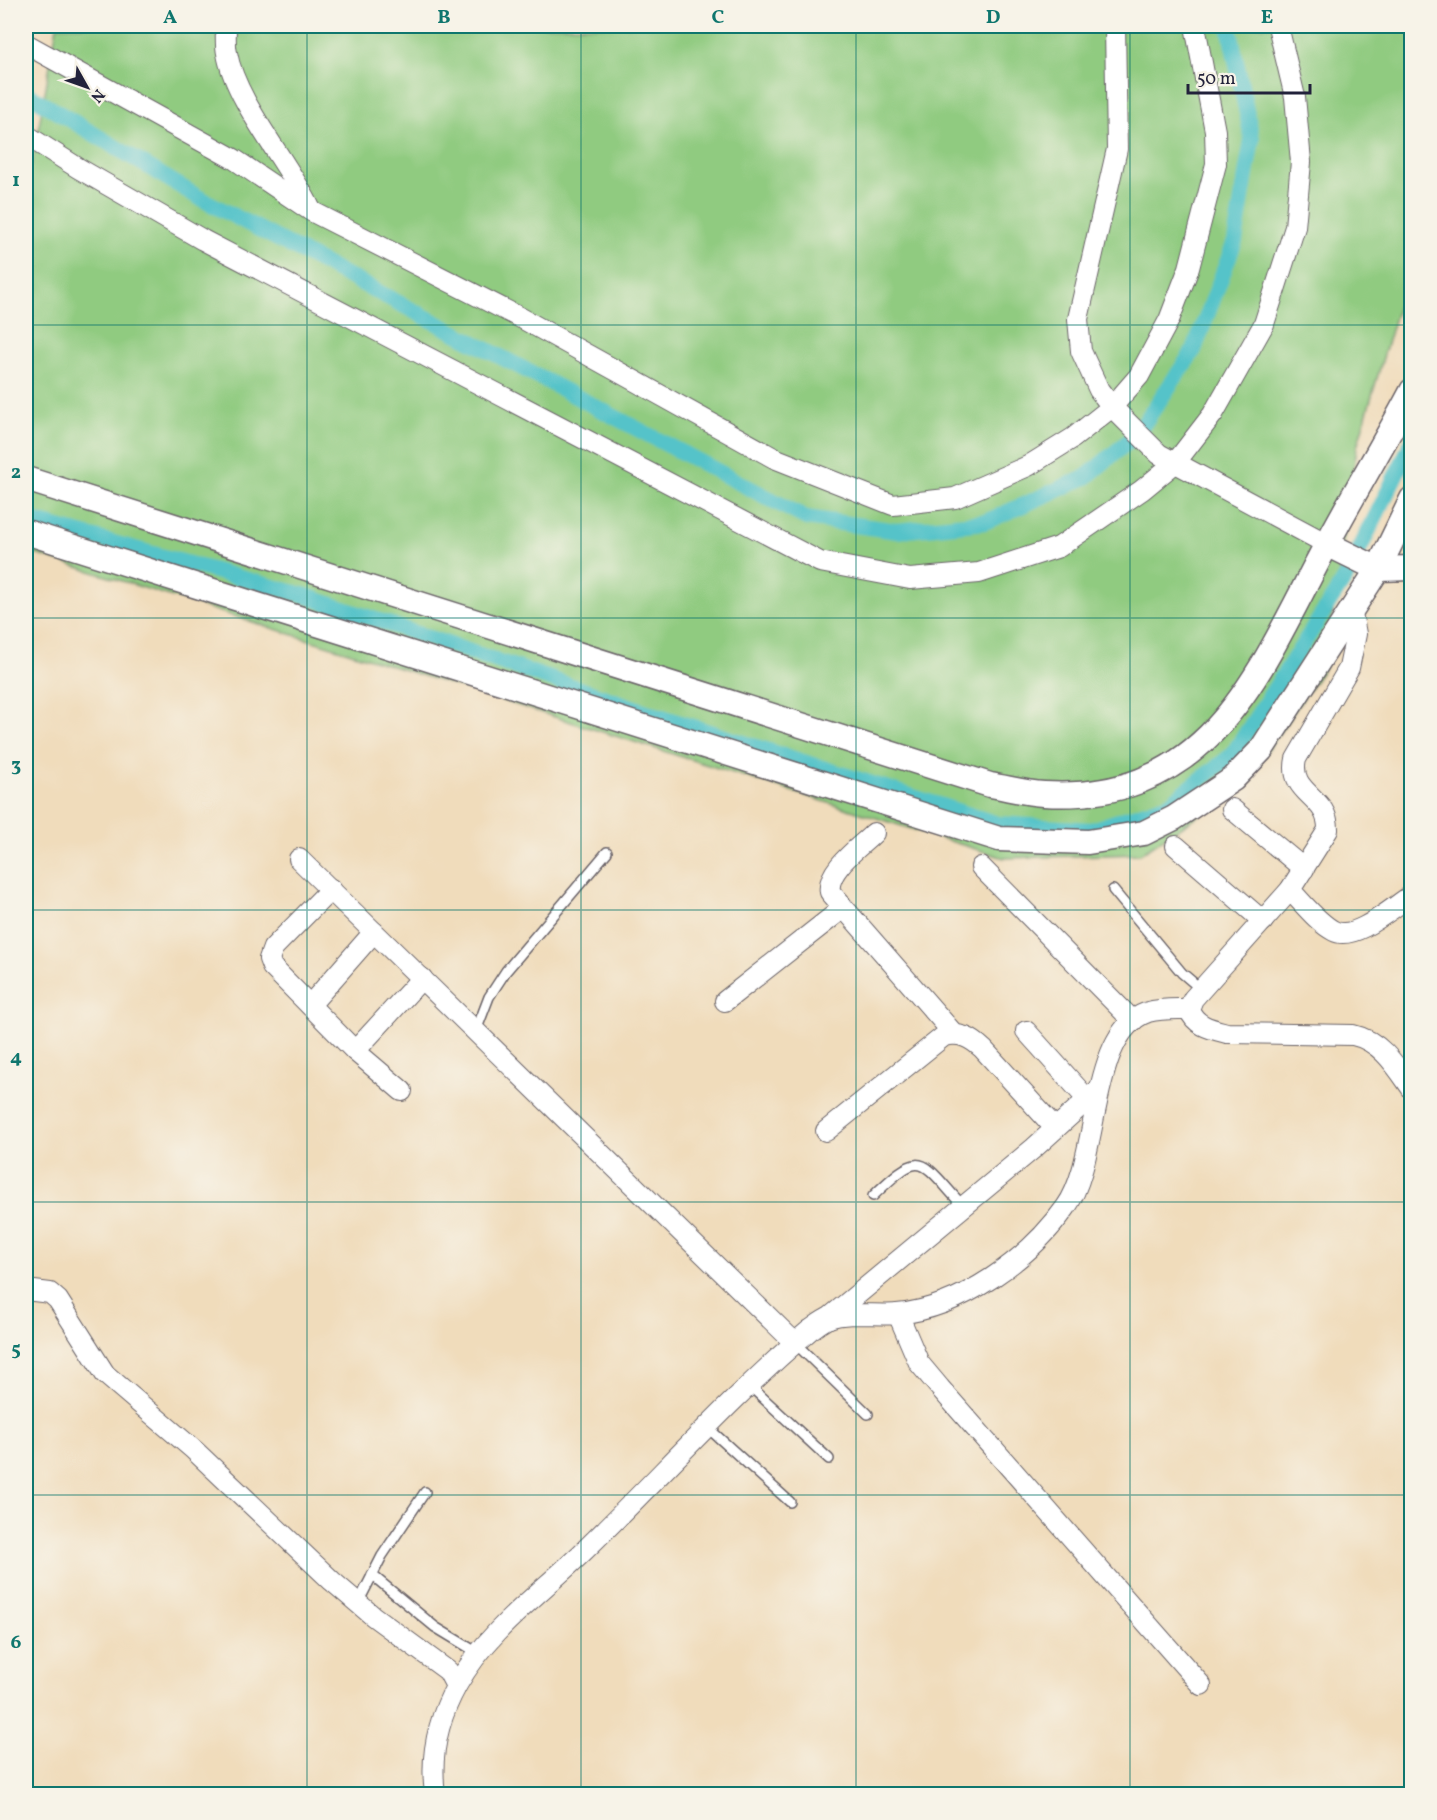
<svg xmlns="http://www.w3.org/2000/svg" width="1437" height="1820" font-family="Vollkorn,serif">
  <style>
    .green { fill: #90cb80; stroke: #59765e; stroke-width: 1.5 }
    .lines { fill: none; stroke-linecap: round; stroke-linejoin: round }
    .canal { stroke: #55c3c9; stroke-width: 16 }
    .service-casing { stroke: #6a6368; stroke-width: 12 }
    .minor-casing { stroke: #6a6368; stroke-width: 22 }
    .tertiary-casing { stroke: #6a6368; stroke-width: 27 }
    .service { stroke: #fff; stroke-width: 9 }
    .minor { stroke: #fff; stroke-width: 20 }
    .tertiary { stroke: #fff; stroke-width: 24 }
    .grid { fill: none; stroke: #0f766e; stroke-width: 1.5; stroke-opacity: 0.55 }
    .neatline { fill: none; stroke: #0f766e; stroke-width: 2 }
    .grid-label { font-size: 20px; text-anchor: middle; font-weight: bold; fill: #0f766e }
  </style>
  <rect width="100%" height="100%" fill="#f7f3e8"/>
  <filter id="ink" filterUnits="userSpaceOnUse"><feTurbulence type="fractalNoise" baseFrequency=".0167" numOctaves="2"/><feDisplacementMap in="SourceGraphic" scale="12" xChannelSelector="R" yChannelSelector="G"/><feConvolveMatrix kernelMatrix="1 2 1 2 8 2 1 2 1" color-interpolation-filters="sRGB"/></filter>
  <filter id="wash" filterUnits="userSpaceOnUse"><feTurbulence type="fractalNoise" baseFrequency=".008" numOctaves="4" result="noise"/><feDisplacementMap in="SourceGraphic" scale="24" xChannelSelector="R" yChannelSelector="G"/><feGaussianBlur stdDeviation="1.35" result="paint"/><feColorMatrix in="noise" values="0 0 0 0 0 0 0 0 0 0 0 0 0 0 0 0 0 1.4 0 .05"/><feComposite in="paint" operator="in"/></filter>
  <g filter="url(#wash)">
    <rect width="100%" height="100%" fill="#f0dcbb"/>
    <polygon class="green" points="57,26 1403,26 1412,38 1411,262 1357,447 1325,667 1242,787 1140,854 1004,858 26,551 26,161 32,164"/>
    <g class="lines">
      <g class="canal">
        <polyline points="26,93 198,197 806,518 897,531 985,522 1086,477 1136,435 1194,350 1235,241 1252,139 1229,26"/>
        <polyline points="26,519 306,596 653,714 998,824 1091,830 1169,804 1232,755 1346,577 1412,442"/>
      </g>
    </g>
  </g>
  <g filter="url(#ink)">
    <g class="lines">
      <defs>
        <g id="service">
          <polyline points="1113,890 1182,973 1202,990"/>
          <polyline points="476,1031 489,997 506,971 607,852"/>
          <path d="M873 1196C923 1148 919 1158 963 1206"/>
          <polyline points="795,1343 868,1414"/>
          <polyline points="750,1386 829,1459"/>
          <polyline points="707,1427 790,1502"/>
          <polyline points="372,1575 435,1627 478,1653"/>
          <polyline points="358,1603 382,1556 425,1492"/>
        </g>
        <g id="minor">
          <path d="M226 26C226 34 225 45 227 53 235 101 288 162 310 208"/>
          <polyline points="1115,26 1117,149 1078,319 1081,351 1099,390 1112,407 1159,454 1327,544"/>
          <polyline points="26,44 234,159 311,211 523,319 774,458 893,505 955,498 1028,466 1073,438 1112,407 1139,376 1169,320 1189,268 1216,164 1215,131 1195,26"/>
          <polyline points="26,135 78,168 203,240 820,562 910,579 979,573 1059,547 1142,490 1176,462 1213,414 1264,324 1295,227 1301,162 1295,97 1278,26"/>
          <path d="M1351 608 1356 634 1349 668 1296 759C1288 795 1329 795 1328 830L1290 890 1193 999 1189 1009C1195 1026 1211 1029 1227 1033L1353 1035C1381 1041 1396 1066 1412 1089"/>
          <polyline points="1232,809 1304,869"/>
          <path d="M874 833C860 847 826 870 830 892L954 1034"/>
          <polyline points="1176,846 1263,921"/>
          <polyline points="299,859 795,1343"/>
          <polyline points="981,867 1133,1021"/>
          <polyline points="331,889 273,948 269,959 272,967 355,1051 402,1091"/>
          <path d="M1290 890C1303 903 1318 923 1334 931 1355 942 1394 906 1412 895"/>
          <polyline points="725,1001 842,909"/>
          <polyline points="310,1005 374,932"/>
          <polyline points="1026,1031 1088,1100"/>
          <polyline points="355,1051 422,978"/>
          <path d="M826 1131 944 1036C960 1032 971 1038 983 1049L1055 1128"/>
          <polyline points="26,1290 50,1293 58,1300 105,1374 194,1450 332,1581 373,1616 448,1671 456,1686"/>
          <polyline points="898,1314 919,1363 940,1388 1201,1685"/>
          <polyline points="829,1318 1034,1148 1097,1091"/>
          <path d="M435 1794C430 1757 438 1719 457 1685 489 1628 543 1592 588 1547 662 1475 731 1397 810 1330 816 1326 823 1320 829 1318 850 1311 876 1316 897 1314 962 1308 1029 1259 1066 1207 1101 1159 1088 1032 1148 1012 1161 1008 1176 1009 1189 1009"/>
        </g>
        <g id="tertiary">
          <path d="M26 479 990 785C1008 788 1026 793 1044 794 1215 804 1261 666 1328 542 1355 491 1385 442 1412 391"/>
          <polyline points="26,532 999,839 1088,842 1144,833 1174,818 1233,779 1261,750 1378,569 1412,499"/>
          <polyline points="1327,544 1378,569 1412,568"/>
        </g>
      </defs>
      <use href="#service" class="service-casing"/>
      <use href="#minor" class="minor-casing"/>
      <use href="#tertiary" class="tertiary-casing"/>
      <use href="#service" class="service"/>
      <use href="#minor" class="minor"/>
      <use href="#tertiary" class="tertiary"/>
    </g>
  </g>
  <path class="grid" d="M307 26V1794M581 26V1794M856 26V1794M1130 26V1794M26 325H1412M26 618H1412M26 910H1412M26 1202H1412M26 1495H1412"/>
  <rect width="1437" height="1820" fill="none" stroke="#f7f3e8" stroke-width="66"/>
  <g transform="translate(87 87) rotate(130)" stroke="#f7f3e8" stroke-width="4.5" paint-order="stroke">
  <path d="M0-4.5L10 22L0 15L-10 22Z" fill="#22223b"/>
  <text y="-9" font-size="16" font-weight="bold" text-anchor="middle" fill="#22223b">N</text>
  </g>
  <path d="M1188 84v9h122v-9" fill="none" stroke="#22223b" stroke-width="3"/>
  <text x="1197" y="84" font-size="18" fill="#22223b" stroke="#f7f3e8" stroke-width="4.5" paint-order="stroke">50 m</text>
  <rect x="33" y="33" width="1371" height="1754" class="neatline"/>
  <g class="grid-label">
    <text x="170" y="23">A</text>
    <text x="444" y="23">B</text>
    <text x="718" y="23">C</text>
    <text x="993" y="23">D</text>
    <text x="1267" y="23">E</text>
    <text x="16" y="186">1</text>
    <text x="16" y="478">2</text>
    <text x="16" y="771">3</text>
    <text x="16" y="1063">4</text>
    <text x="16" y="1355">5</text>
    <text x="16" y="1648">6</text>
  </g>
</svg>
